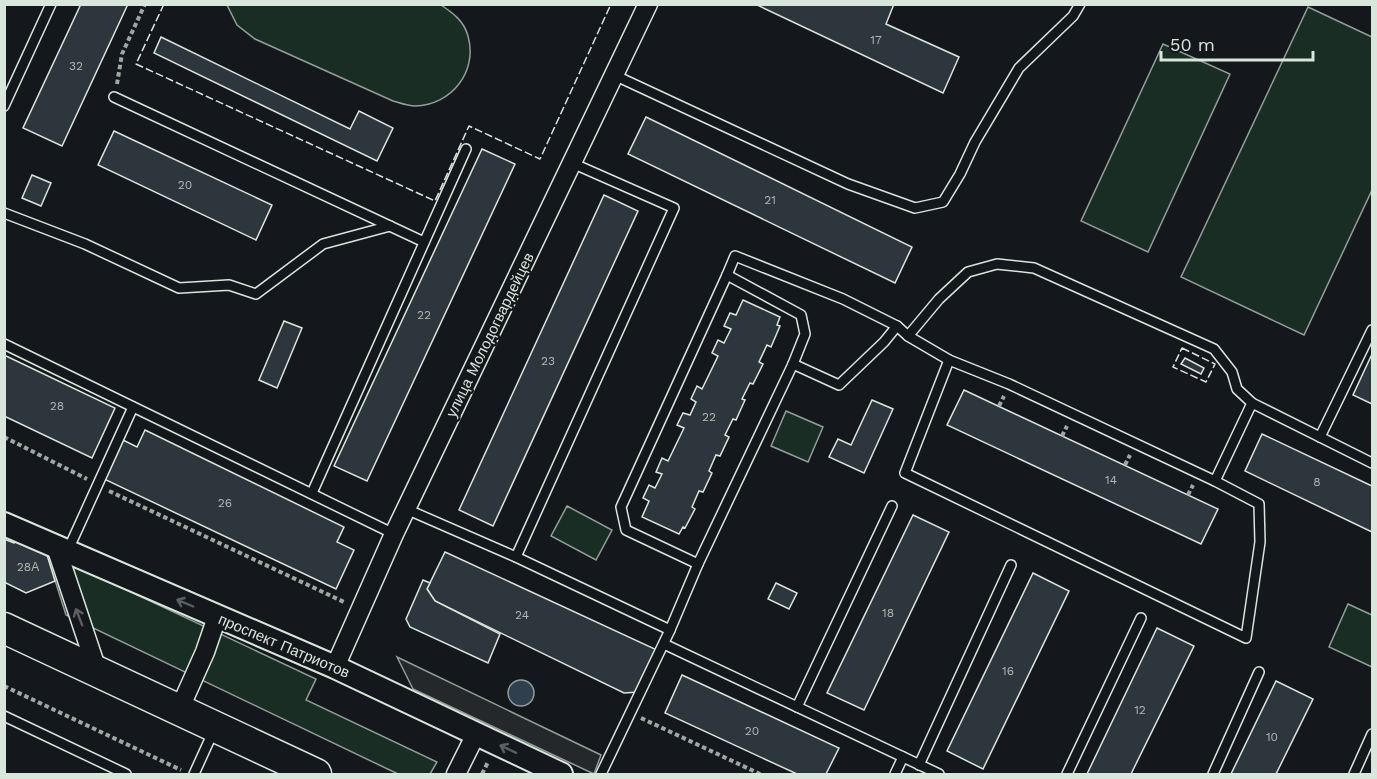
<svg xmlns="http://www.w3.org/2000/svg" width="1377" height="779" font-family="'Work Sans',sans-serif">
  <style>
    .green { fill: #1a2d24; stroke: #939e99; stroke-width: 1.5 }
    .parking { fill: #24282b; stroke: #939e99; stroke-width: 1.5 }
    .water { fill: #2f3f4d; stroke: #939e99; stroke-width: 1.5 }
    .building { fill: #2c363c; stroke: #d8e6dc; stroke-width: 1.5 }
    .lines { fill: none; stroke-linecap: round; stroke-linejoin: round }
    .service-casing { stroke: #d8e6dc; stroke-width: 12 }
    .minor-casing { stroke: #d8e6dc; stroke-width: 21 }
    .tertiary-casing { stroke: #d8e6dc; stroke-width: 26 }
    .trunk-casing { stroke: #d8e6dc; stroke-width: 33 }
    .path { stroke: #9da8a2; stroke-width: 4; stroke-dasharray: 4.5 3; stroke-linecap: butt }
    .service { stroke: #14181c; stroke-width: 9 }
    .minor { stroke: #14181c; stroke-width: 18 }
    .tertiary { stroke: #14181c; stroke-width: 22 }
    .trunk { stroke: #14181c; stroke-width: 30 }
    .fence { stroke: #d8e6dc; stroke-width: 1.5; stroke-dasharray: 8 3; stroke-linecap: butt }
    .oneway { stroke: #59605f }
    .labels { text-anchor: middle; stroke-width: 4.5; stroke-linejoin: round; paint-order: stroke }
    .number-label { font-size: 12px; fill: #adbab4 }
    .street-label { font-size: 15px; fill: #d8e6dc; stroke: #14181c }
  </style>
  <rect width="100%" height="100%" fill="#14181c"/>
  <g class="green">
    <path d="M227 5H441C453 13 464 21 468 36 478 71 452 105 415 106 408 106 400 103 393 101L255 39 237 25Z"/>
    <polygon points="1308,7 1372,37 1372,190 1304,335 1181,277"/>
    <polygon points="1163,44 1230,74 1148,252 1081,221"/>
    <polygon points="786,411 823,427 808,462 771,446"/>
    <polygon points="567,506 612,530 596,560 551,536"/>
    <polygon points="46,552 316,679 306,700 437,762 430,774 398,774 66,615"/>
    <polygon points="1348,604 1372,615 1372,667 1329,647"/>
  </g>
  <polygon class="parking" points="397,657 601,755 594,774 413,689"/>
  <circle class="water" cx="521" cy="693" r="13"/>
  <g class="building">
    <polygon points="81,4 128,4 62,146 23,128"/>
    <polygon points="755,4 894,4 886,24 959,57 943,93"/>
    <polygon points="161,37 350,129 359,111 393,128 377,161 154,53"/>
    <polygon points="646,117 912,247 895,283 628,154"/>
    <polygon points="114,131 272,205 256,240 98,165"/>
    <polygon points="482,149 515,164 367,481 334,466"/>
    <polygon points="32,175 51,183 41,206 22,198"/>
    <polygon points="604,195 638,211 493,526 459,510"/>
    <polygon points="743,300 780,317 777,325 780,326 771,347 767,345 759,362 763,364 753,384 750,383 742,399 745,400 736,420 733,419 725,435 729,437 720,456 716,455 709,471 712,473 703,492 699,491 692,507 695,509 685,528 683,527 679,534 642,517 649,501 643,498 649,485 655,488 662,474 656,472 662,458 668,461 684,428 677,425 683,413 690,415 696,402 691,399 697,386 702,389 718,356 712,353 718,340 724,343 731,329 724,326 730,313 736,315"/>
    <polygon points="284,321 302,328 277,388 259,380"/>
    <polygon points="1372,354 1372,404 1353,395"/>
    <polygon points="4,355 115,408 92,458 4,416"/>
    <polygon points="1185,358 1204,368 1201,374 1181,364"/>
    <polygon points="964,390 1218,509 1201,544 947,425"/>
    <polygon points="872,400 893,409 864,473 829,457 838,439 851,445"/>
    <polygon points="145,430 344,527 337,542 354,550 336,589 104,479 123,440 137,447"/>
    <polygon points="1262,434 1372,486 1372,532 1245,471"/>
    <polygon points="913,515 949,532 864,710 827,693"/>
    <polygon points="17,533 44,545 55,581 26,593 4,582 4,539 14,543"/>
    <polygon points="445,552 657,650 638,692 624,693 435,601 427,589"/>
    <polygon points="1033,573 1069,591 983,769 947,751"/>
    <polygon points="423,580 430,583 427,589 435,601 500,634 488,663 410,627 406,619"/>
    <polygon points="776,583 797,593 789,609 768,599"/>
    <polygon points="1157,628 1194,646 1131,774 1087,774"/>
    <polygon points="682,675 839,748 826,774 797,774 665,713"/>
    <polygon points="1276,681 1313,699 1276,774 1231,774"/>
  </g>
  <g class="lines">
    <defs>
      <g id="service">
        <polyline points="614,75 848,184 915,208 943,202 960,174 975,142 1019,68 1073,16 1080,4"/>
        <polyline points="114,97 424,242"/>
        <polyline points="4,106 51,4"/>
        <polyline points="4,213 85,244 179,288 229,285 256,294 323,244 390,226"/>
        <polyline points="727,275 735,256 843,299 897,326 908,336 949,360 1009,384 1215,481 1252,403 1372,463"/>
        <polyline points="908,336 939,299 968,272 997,264 1034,268 1214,349 1232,372 1237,389 1252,403"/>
        <polyline points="4,344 394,534"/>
        <polyline points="949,360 905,473 1246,638 1260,542 1259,504 1215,481"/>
        <polyline points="1320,437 1372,330"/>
        <polyline points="312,493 466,149"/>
        <polyline points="406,509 516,557 670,630 601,774"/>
        <polyline points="68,550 133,407"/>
        <polyline points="516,557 674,208 572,163"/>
        <polyline points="698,564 626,530 621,507 727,275 801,315 805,334 793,364"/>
        <polyline points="670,630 698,564 793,364 839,385 884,342 897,326"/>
        <polyline points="664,644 939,774"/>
        <polyline points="797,707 892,506"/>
        <polyline points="4,716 126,774"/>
        <polyline points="919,765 1011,565"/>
        <polyline points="194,774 214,730"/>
        <polyline points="895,774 903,757"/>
        <polyline points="1067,774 1141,618"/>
        <polyline points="1213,774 1259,672"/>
        <polyline points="1354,774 1372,734"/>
      </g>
      <g id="minor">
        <polyline points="56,547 98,673"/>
        <polyline points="335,667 394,534 648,4"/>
        <polyline points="179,710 205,652 217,617"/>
        <polyline points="456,774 476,734"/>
      </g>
      <polyline id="tertiary" points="4,524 335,667 561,774"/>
      <polyline id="trunk" points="4,628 316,774"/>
    </defs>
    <use href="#service" class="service-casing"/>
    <use href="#minor" class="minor-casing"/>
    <use href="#tertiary" class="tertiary-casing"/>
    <use href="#trunk" class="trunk-casing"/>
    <g class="path">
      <polyline points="117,84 122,54 145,4"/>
      <polyline points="999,406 1004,396"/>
      <polyline points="1062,436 1067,426"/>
      <polyline points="4,437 87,479"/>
      <polyline points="1125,465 1130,455"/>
      <polyline points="109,491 344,602"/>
      <polyline points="1188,495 1193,485"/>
      <polyline points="4,686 181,770"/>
      <polyline points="641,718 760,774"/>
      <polyline points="482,774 488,762"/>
    </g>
    <use href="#service" class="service"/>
    <use href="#minor" class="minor"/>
    <use href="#tertiary" class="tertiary"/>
    <use href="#trunk" class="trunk"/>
    <g class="fence">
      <polyline points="164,4 136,64 435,201 469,126 540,159 611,4"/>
      <polygon points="1182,348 1215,364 1206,382 1173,367"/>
    </g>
  </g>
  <defs><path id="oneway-shaft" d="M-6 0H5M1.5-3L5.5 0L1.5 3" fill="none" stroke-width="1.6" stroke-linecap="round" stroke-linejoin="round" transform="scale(1.5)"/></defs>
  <g class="oneway">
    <use href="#oneway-shaft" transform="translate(185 603) rotate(-157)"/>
    <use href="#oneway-shaft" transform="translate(79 617) rotate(-111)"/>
    <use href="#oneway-shaft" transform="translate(508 749) rotate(-155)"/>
  </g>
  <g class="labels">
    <g class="number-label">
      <text x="876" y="44">17</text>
      <text x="76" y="70">32</text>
      <text x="185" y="189">20</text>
      <text x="770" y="204">21</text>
      <text x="424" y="319">22</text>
      <text x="548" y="365">23</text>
      <text x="57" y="410">28</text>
      <text x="709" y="421">22</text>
      <text x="1111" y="484">14</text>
      <text x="1317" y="486">8</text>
      <text x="225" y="507">26</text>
      <text x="28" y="571">28А</text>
      <text x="888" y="617">18</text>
      <text x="522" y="619">24</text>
      <text x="1008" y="675">16</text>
      <text x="1140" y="714">12</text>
      <text x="752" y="735">20</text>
      <text x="1272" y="741">10</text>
    </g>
    <g class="street-label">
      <text transform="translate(490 335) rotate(-64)" y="5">улица Молодогвардейцев</text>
      <text transform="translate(284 646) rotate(23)" y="5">проспект Патриотов</text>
    </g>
  </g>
  <rect width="1377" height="779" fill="none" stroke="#d8e6dc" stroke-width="12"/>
  <path d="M1161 51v9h152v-9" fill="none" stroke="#d8e6dc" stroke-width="3"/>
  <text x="1170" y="51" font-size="18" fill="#d8e6dc" stroke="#14181c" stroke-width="4.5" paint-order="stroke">50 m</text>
</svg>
